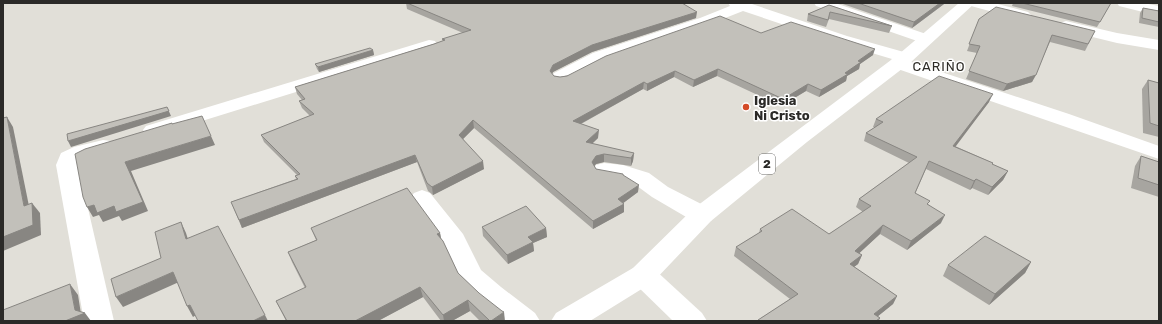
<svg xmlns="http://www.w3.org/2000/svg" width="1162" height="324" font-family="Rubik,sans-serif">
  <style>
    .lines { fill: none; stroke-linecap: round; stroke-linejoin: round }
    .minor { fill: #fff; fill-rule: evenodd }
    .trunk { fill: #fff; fill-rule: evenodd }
    .wall { fill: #a7a5a0 }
    .shaded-wall { fill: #888682 }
    .building { fill: #c2c0ba; stroke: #888682 }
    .poi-dot { fill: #d44b28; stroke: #fff; stroke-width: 1.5 }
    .labels { text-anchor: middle; stroke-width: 3; stroke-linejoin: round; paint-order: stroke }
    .shield { fill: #fff; stroke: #6b6a68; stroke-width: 1 }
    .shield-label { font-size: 12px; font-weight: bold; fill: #2b2a28 }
    .far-quarter-label { font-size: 13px; letter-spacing: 1px; fill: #2e2c27; stroke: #fff }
    .poi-label { font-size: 13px; font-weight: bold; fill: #2b2a28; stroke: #fff; text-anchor: start }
  </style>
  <rect width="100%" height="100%" fill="#e1dfd8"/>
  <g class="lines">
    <g class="minor">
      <polygon points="728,3 749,3 847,36 911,54 914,58 911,62 1069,114 1159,146 1159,159 892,67 889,63 892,59 835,42 743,11 710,24 605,61 566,81 560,82 554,81 551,77 554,73 593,53 700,18 730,6"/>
      <polygon points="814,3 835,3 932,36 934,39 932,42 926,44 920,42 816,6"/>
      <polygon points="969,3 994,3 1028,12 1031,15 1028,18 1023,20 971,6"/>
      <polygon points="1117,3 1143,3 1159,6 1159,16 1119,6"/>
      <polygon points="1066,21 1117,33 1159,40 1159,50 1117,43 1060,29 1058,26 1060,23"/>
      <polygon points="429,40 435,41 437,45 435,49 160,134 153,136 146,134 143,130 146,126"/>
      <path d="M103 140 111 141 114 146C108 154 89 157 79 162L78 165 114 321H84L56 165 61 153 74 147Z"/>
      <polygon points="604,163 623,165 649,173 668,187 711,209 714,215 711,221 702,223 693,221 652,197 633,183 620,179 596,175 593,170 596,165"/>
      <polygon points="422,190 430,193 463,234 481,270 501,287 535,313 540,321 504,321 481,303 461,283 443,243 410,198 414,193"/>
      <polygon points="643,265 653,268 702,313 707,321 673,321 633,282 629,275 633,268"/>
    </g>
    <polygon class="trunk" points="959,3 975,3 911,62 807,142 711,221 653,282 590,321 551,321 556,313 633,268 693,209 899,54"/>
  </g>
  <g class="wall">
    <polygon points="406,3 682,3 696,18 592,52 553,72 552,74 554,76 560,77 761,33 873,55 860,64 859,69 847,76 846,81 819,97 806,91 781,106 717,76 693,87 674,77 647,91 643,89 581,124 598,138 592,144 634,153 633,161 631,166 604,162 596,164 594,166 596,169 623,176 638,192 623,203 624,212 593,229 474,128 463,139 484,169 433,195 428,191 417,162 242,228 231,202 296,179 295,176 297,175 264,142 261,135 310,116 302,108 299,101 302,100 297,94 295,87 443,41 442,39 463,33 407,9"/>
    <polygon points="840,3 944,3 944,4 912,28"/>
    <polygon points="1013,3 1111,3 1097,27 1012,6"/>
    <polygon points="1151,3 1159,3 1159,4"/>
    <polygon points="829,5 892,26 889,33 829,19 826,27 807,21 808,14"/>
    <polygon points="1143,8 1159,11 1159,27 1139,23 1140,13"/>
    <polygon points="979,19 1095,31 1085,51 1050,42 1032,82 1003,91 966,79 977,53 967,51"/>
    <polygon points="373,50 374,55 319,72 317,69 315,64"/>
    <polygon points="1148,80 1159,83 1159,137 1143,133 1142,89"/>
    <polygon points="989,102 955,146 993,163 992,165 1008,171 1003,180 988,195 972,188 970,190 926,169 915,194 929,205 941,223 907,250 880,234 859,253 862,255 858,264 854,267 897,296 893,304 878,316 880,318 879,321 757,321 758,320 790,299 734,256 736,247 759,233 760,229 829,234 863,212 856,207 859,199 909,163 864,141 866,133 875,127 873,127 876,119"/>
    <polygon points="1141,156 1159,162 1159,197 1131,188 1135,166"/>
    <polygon points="482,227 546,228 547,237 533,243 534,251 508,264 483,236"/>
    <polygon points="311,228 440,233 441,238 458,273 505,321 480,321 470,311 452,321 441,321 423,297 378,321 286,321 276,301 305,288 292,262 288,252 316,240"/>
    <polygon points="1031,262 1025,273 989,305 943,276 948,265"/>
  </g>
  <g class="shaded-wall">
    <polygon points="940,3 944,3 944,4 912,28 914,22"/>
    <polygon points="697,12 696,18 592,52 553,72 550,78 550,71 553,65 592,45"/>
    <polygon points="875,49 873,55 860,64 859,69 847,76 846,81 819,97 821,90 858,61"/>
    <polygon points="373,50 374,55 319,72 318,67"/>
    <polygon points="718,69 717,76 693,87 694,80"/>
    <polygon points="675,71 674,77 647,91 647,84"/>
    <polygon points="1036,75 1032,82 1003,91 1007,84"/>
    <polygon points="644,82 643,89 573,128 573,121"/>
    <polygon points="808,84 806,91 781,106 783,99"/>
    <polygon points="993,94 989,102 950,154 953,146"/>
    <polygon points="167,107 171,116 71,147 68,141"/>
    <polygon points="7,117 13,127 31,216 24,206"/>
    <polygon points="473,120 474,128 460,142 459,135"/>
    <polygon points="599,130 598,138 586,149 586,142"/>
    <polygon points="211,136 215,145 131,171 148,211 122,221 119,216 103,222 99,215 93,217 87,207 94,205 114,206 125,162"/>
    <polygon points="634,153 633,161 631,166 631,158"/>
    <polygon points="604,154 604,162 596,164 592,169 592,162 596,156"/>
    <polygon points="415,155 417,162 242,228 239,220"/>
    <polygon points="483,161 484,169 433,195 432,187"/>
    <polygon points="1008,171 1003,180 988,195 992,187"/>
    <polygon points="976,179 972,188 970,190 974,181"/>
    <polygon points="639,185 638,192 618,207 618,199"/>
    <polygon points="32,203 40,213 41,235 3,251 3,237"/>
    <polygon points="624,204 624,212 593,229 593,221"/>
    <polygon points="945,215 941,223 907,250 911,241"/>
    <polygon points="181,222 186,233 191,249 186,239"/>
    <polygon points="883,225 880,234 852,260 855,251"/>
    <polygon points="546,228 547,237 533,243 534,251 508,264 507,255 528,237"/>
    <polygon points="440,233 442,244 437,234"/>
    <polygon points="862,255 858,264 847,272 850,264"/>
    <polygon points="1031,262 1025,273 989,305 995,294"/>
    <polygon points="173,272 179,282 123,307 116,297"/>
    <polygon points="70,284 78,295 81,314 85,313 91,321 65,321 75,310"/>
    <polygon points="420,287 423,297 378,321 355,321"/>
    <polygon points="897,296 893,304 872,321 874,314"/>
    <polygon points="468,300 470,311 452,321 444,321 443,315"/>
    <polygon points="190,305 196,315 193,317 187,306"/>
    <polygon points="504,312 505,321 491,321"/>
    <polygon points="265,315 268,321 253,321"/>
  </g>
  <g class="building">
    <polygon points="407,3 682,3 697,12 592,45 553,65 550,71 554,76 560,77 567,76 606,56 720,16 761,33 791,22 875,49 858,61 861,62 845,73 848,74 821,90 808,84 783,99 718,69 694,80 675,71 647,84 644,82 573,121 599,130 586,142 634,153 631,158 604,154 596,156 592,162 596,169 623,174 623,175 639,185 618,199 624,204 593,221 473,120 459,135 483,161 432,187 427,183 415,155 239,220 231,202 298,179 295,176 300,174 261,135 314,114 299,101 305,99 295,87 434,44 445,40 442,39 471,30"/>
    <polygon points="858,3 940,3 914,22"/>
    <polygon points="1022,3 1111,3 1100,22"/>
    <polygon points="829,5 892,26 830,12 828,20 808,14"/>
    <polygon points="996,7 1095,31 1088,44 1052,35 1036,75 1007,84 969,71 980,46 969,44 979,19"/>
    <polygon points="1143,8 1159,11 1159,22 1142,18"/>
    <polygon points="370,48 373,50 318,67 315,64"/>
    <polygon points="939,76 993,94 953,146 993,163 992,164 1008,171 992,187 976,179 974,181 929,161 915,193 930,201 927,204 945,215 911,241 883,225 855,251 862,255 850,264 897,296 874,314 880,318 876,321 759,321 758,320 798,294 736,247 762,231 760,229 792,209 829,234 871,206 859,199 917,157 866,133 883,122 876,119"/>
    <polygon points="1148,80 1159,83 1159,126 1150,123"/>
    <polygon points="167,107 169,111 68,141 67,134"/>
    <polygon points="202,116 211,136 125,162 143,202 116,212 114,206 97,213 94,205 87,207 83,197 75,154 85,149 172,123 172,124"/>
    <polygon points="7,117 24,206 32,203 33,225 3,237 3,118"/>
    <polygon points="1141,156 1159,162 1159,185 1138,178"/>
    <polygon points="407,188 440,233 437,234 443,241 458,273 479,293 502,311 504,312 491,321 490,321 468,300 443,315 420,287 355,321 287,321 276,301 306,287 288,252 317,240 311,228"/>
    <polygon points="526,206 546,228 528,237 533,242 507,255 482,227"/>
    <polygon points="181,222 186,239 218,226 265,315 253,321 198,321 190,305 187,306 173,272 116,297 111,279 161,258 155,232"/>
    <polygon points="985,236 1031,262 995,294 948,265"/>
    <polygon points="70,284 75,310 85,313 65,321 3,321 3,310"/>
  </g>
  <circle class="poi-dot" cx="746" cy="107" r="4"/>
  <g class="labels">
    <rect class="shield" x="759" y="154" width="16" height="20" rx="3"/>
    <g class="shield-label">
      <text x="767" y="168">2</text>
    </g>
    <g class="far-quarter-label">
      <text x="939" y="71">CARIÑO</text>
    </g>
    <g class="poi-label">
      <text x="754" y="105">Iglesia<tspan x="754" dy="15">Ni Cristo</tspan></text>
    </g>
  </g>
  <rect width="1162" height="324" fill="none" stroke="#2b2a28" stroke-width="8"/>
</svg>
